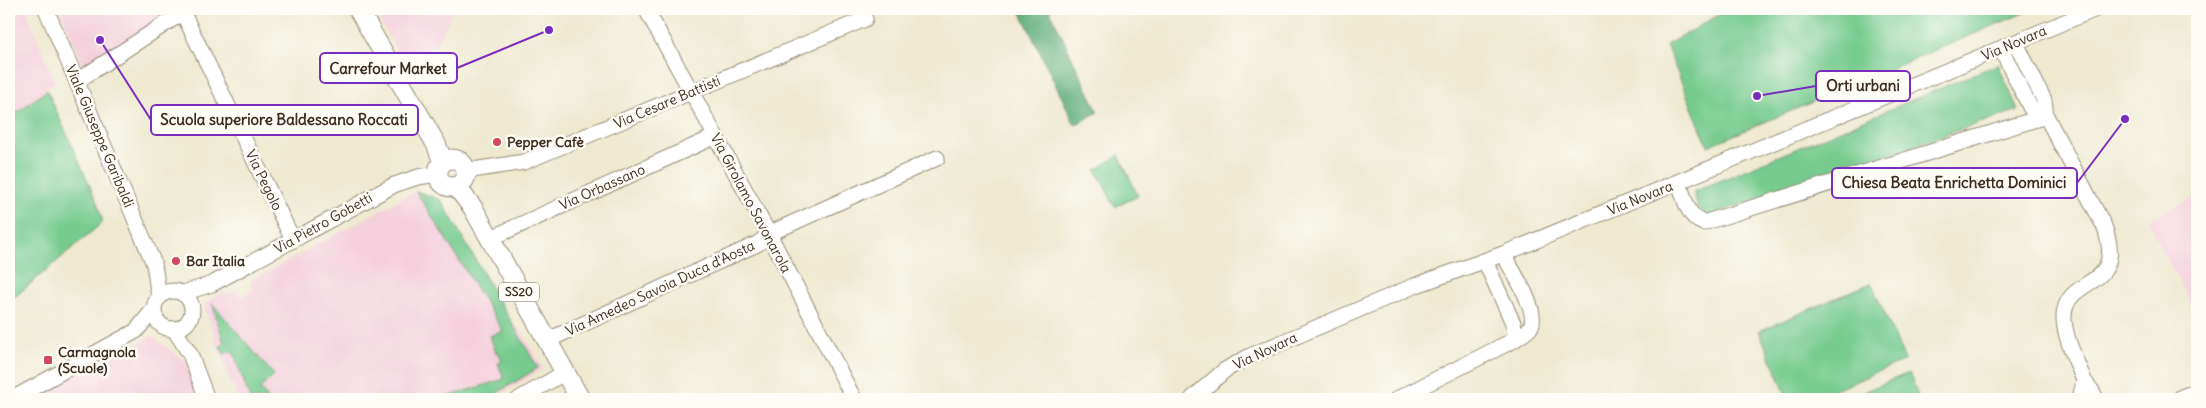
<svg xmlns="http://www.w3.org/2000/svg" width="2206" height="408" font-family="Delius,sans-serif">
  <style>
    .built { fill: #f4cfdc }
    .green { fill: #77cb8e; stroke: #597a56 }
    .forest { fill: #61af79; stroke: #4e6c4c }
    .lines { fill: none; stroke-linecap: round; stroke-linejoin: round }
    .minor-casing { stroke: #948a76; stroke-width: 17 }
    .major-casing { stroke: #948a76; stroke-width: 21 }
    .minor { stroke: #fff; stroke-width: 15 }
    .major { stroke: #fff; stroke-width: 19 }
    .poi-dot { fill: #d1495b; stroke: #fdfcf7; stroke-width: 2 }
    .labels { text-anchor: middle; stroke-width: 5; stroke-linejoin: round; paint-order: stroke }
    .shield { fill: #fdfcf7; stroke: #75695f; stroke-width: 1 }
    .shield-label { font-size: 12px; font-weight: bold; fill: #3b2a1e }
    .street-label { font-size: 14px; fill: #3b2a1e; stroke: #fdfcf7 }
    .poi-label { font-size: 14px; font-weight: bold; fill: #3b2a1e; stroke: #fdfcf7; text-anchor: start }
    .leader { fill: none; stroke: #7b2cbf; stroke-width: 2 }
    .callout-dot { fill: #7b2cbf; stroke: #fdfcf7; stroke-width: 2 }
    .callout { fill: #fdfcf7; stroke: #7b2cbf; stroke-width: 2 }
    .callout-label { font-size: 15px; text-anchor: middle; font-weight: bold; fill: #3b2a1e }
  </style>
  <rect width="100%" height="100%" fill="#fdfcf7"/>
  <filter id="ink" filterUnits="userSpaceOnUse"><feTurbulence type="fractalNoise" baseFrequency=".02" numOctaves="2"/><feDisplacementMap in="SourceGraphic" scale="10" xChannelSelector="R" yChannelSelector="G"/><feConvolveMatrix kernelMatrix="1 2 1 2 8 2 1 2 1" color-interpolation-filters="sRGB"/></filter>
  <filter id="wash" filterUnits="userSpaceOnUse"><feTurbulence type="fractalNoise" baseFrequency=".0096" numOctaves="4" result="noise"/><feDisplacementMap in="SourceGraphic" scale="20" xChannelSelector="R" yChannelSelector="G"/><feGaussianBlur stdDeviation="1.12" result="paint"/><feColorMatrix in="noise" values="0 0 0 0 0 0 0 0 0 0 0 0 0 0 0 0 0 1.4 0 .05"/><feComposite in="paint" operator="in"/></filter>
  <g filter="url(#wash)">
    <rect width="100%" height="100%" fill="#eee9cf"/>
    <g class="built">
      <polygon points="9,9 26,9 55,82 16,113 9,105"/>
      <polygon points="60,9 174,9 84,72"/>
      <polygon points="373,9 454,9 436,44 407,69"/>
      <polygon points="416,191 503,331 519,327 543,369 492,399 237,399 203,304 223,291 226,295 235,290 241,297 253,290 250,281"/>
      <polygon points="2197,196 2197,314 2162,251 2148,220"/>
      <polygon points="152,336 187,363 200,399 26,399"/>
    </g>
    <g class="green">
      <polygon points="1729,9 2033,9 1708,146 1666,45"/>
      <polygon points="1998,64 2018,110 1702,218 1693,192"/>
      <polygon points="47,90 97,202 103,222 9,302 9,105 16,113"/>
      <polygon points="1119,155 1138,196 1115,207 1096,170"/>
      <polygon points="416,191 441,200 538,368 487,399 440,399 504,379 498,363 502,362 499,352 496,353 490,336 503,331"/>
      <polygon points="1871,283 1905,360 1814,399 1788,399 1759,331"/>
      <polygon points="212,303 274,375 260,389 269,399 250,399 233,351 224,354 220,346 224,343"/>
      <polygon points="1909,373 1918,395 1908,399 1868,399 1865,391"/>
    </g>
    <polygon class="forest" points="1019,9 1049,9 1098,112 1075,125"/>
  </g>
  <g filter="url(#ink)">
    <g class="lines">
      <defs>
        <g id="minor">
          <polyline points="46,9 154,264 159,298"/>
          <polyline points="646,9 770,236 854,399"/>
          <polyline points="183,13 293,240"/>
          <polyline points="2001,49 2031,109 2046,116 2044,100 2016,43"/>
          <polyline points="77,81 188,9"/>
          <polyline points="466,171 524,162 865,19"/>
          <path d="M1679 182C1684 197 1687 217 1703 223L2046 116 2104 226C2128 291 2067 274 2064 315 2063 336 2077 361 2084 381"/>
          <polyline points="489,239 716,136"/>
          <polyline points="1485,261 1513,323 1515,332 1514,340"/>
          <circle cx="173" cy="310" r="19"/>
          <polyline points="183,293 212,284 394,185 418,177 438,174"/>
          <polyline points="174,329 190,354 207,399"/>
          <polyline points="546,341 757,244 777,230 937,158"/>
          <polyline points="12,399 136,331 154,309"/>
          <polyline points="519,399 564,373"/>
          <polyline points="1192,399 1225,370 1250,356 1414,286 1503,254 2096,9"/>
          <path d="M1397 399 1514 340C1519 336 1526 333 1530 328 1541 312 1511 269 1503 254"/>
          <polyline points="2080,399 2084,381 2092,391 2096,399"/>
        </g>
        <g id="major">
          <polyline points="358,9 436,144 443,162"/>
          <circle cx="452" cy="173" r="14"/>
          <polyline points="456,186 473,208 580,399"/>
          <polyline points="2182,399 2197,393"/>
        </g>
      </defs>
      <use href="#minor" class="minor-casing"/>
      <use href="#major" class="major-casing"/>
      <use href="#minor" class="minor"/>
      <use href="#major" class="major"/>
    </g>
  </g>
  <g class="poi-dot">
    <circle cx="497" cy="142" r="5"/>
    <circle cx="176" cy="261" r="5"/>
    <rect x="43" y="355" width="10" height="10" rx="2.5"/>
  </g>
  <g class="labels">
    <rect class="shield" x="499" y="282.5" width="40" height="19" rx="4"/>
    <g class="shield-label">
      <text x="519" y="296">SS20</text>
    </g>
    <g class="street-label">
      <text transform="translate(2014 43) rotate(-23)" y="5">Via Novara</text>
      <text transform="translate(667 102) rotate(-23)" y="5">Via Cesare Battisti</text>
      <text transform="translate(100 136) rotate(67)" y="5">Viale Giuseppe Garibaldi</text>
      <text transform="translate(264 180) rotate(64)" y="5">Via Pegolo</text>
      <text transform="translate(602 187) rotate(-24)" y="5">Via Orbassano</text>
      <text transform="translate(1640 198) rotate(-22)" y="5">Via Novara</text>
      <text transform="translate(751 203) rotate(62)" y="5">Via Girolamo Savonarola</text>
      <text transform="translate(323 223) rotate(-29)" y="5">Via Pietro Gobetti</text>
      <text transform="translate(660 288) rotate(-25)" y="5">Via Amedeo Savoia Duca d'Aosta</text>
      <text transform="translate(1265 351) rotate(-25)" y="5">Via Novara</text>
    </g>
    <g class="poi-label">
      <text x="507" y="147">Pepper Cafè</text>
      <text x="186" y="266">Bar Italia</text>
      <text x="58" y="357">Carmagnola<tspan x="58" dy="16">(Scuole)</tspan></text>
    </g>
  </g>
  <path class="leader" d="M549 30L457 68M1757 96L1816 86M100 40L151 120M2125 119L2077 183"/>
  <g class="callout-dot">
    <circle cx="549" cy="30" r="5"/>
    <circle cx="1757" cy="96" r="5"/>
    <circle cx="100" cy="40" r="5"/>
    <circle cx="2125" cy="119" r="5"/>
  </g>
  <g class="callout">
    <rect x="320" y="53" width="137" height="30" rx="5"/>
    <rect x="1816" y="71" width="94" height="30" rx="5"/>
    <rect x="151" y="105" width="267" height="30" rx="5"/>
    <rect x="1832" y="168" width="245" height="30" rx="5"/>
  </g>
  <g class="callout-label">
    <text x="388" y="74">Carrefour Market</text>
    <text x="1863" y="91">Orti urbani</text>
    <text x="284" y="125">Scuola superiore Baldessano Roccati</text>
    <text x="1954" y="188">Chiesa Beata Enrichetta Dominici</text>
  </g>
  <rect width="2206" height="408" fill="none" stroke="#fdfcf7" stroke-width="30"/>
</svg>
